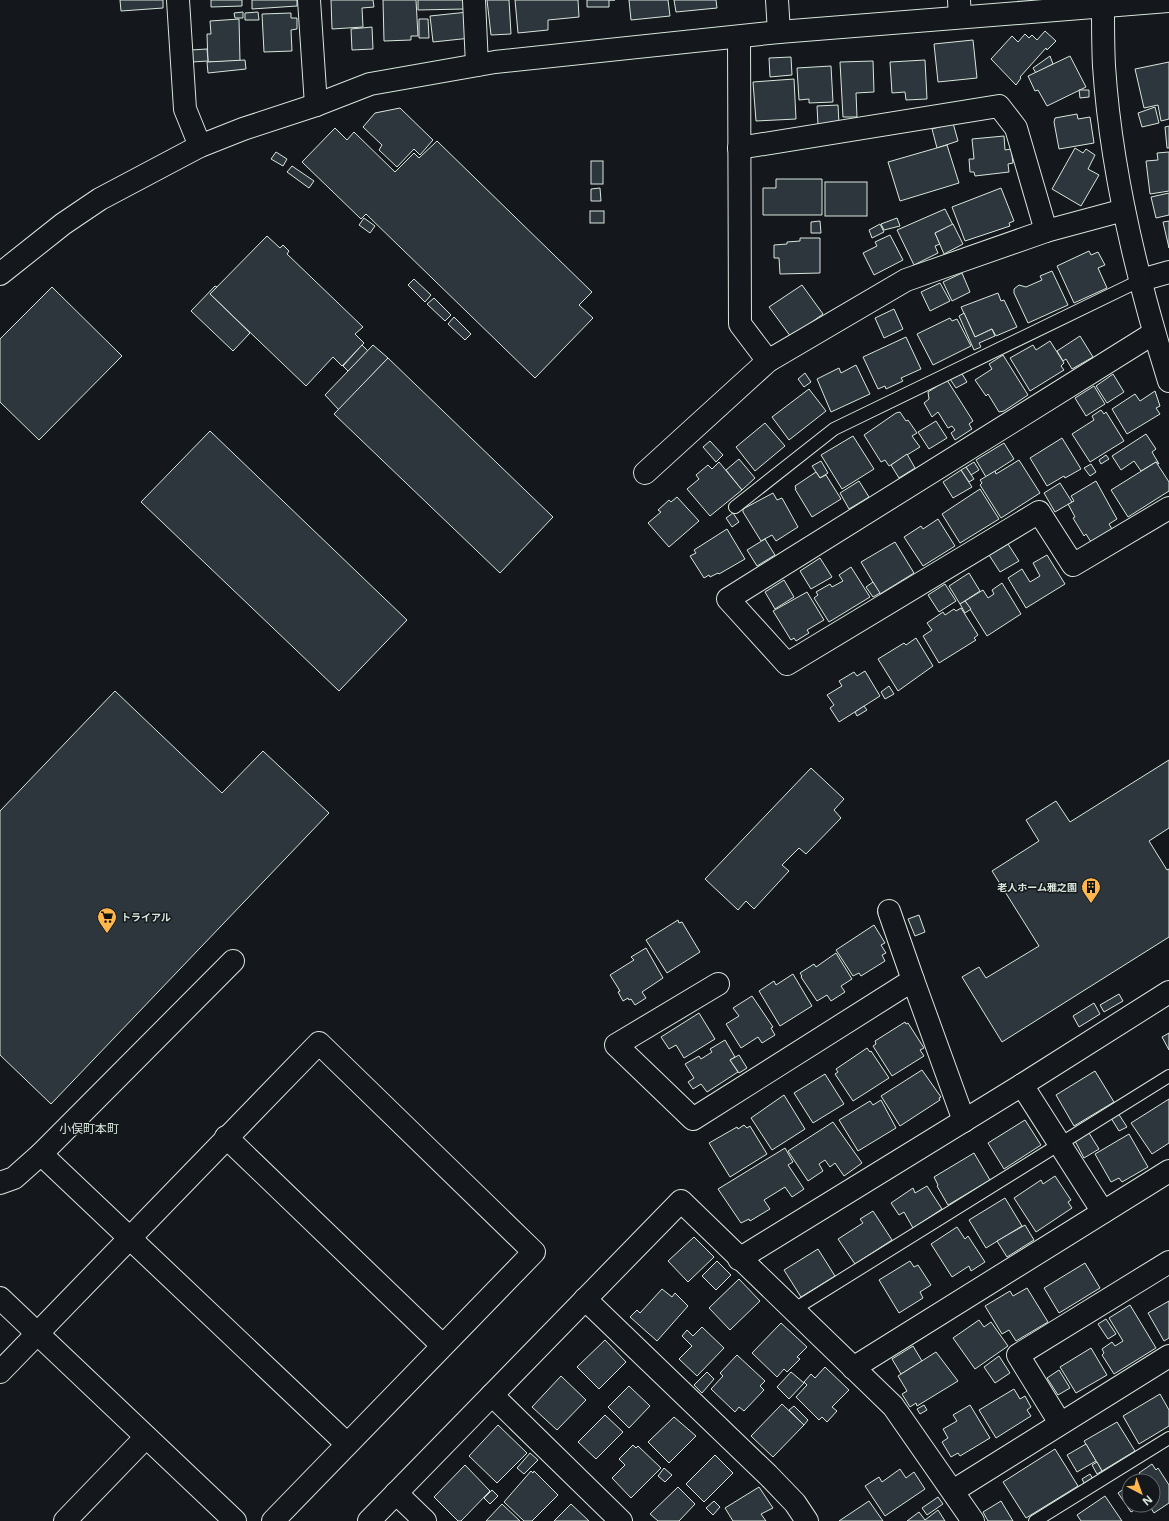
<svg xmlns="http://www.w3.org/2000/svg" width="1169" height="1521" font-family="'Noto Sans','Noto Sans JP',sans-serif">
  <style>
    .building { fill: #2c363c; stroke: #d8e6dc }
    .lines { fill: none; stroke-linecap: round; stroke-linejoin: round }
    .lane-casing { stroke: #d8e6dc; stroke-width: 14 }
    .street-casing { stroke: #d8e6dc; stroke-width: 24 }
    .secondary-casing { stroke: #d8e6dc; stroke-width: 24 }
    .lane { stroke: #14181c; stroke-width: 12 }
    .street { stroke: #14181c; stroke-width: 22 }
    .secondary { stroke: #14181c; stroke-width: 22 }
    .labels { text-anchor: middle; stroke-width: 3; stroke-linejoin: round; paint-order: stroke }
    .poi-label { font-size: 10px; font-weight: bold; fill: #d8e6dc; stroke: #14181c; text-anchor: end }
    .quarter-label { font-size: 12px; fill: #d8e6dc; stroke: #14181c }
  </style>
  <rect width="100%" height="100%" fill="#14181c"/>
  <g class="building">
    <polygon points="120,0 163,0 163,8 121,11"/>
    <polygon points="211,0 242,0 242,6 211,7"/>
    <polygon points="252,0 297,0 297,6 252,9"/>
    <polygon points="331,0 373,0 374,7 362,8 363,27 332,29"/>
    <polygon points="383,0 416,0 418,36 411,36 411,40 384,41"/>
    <polygon points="418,0 463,0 464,9 418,10"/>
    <polygon points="487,0 509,0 511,34 491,35"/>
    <polygon points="515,0 578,0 579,17 548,20 548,30 518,33"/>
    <polygon points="587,0 615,0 609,0 609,7 587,7"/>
    <polygon points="629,0 668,0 670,16 631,20"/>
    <polygon points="674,0 716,0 717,8 676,12"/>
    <polygon points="243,12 243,18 235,18 234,13"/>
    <polygon points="258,12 259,20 245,20 245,13"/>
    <polygon points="468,12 471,38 433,42 430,16"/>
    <polygon points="291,13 291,18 297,18 297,29 291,30 292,51 264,52 262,14"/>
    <polygon points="239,19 240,61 208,62 207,34 211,34 210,21"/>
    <polygon points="419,19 428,19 429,38 419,38"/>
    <polygon points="372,27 373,49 352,50 351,29"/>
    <polygon points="1045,31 1056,41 1047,50 1046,48 1020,77 1021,78 1016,85 991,59 1012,36 1018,42 1025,34 1029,38 1032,35 1037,40"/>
    <polygon points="973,40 977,78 938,82 934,44"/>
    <polygon points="207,49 208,61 192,62 191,50"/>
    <polygon points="1050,56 1053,64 1036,73 1033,68"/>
    <polygon points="1070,56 1086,87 1047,106 1038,90 1035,91 1028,76"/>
    <polygon points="791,57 792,75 770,77 769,58"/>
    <polygon points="245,60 246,69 208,73 207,62"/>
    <polygon points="925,60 927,99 906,100 905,92 892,93 890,62"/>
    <polygon points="873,61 874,92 856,93 857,117 843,117 840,62"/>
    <polygon points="1169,62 1169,119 1161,121 1158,105 1144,108 1135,69"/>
    <polygon points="831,66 833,102 809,103 809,99 799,100 797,68"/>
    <polygon points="794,79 796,119 756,121 753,82"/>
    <polygon points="1079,90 1089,90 1089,97 1080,98"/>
    <polygon points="838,105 839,124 818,125 817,106"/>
    <polygon points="1155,107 1159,123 1142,127 1138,113"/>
    <polygon points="400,108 433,140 420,155 414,149 397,167 379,150 382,145 363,127 375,113"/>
    <polygon points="1077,114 1078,119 1090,117 1094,143 1059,149 1054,122 1055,118"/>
    <polygon points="953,123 958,141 937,148 932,129"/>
    <polygon points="1169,126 1169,148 1167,148 1165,127"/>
    <polygon points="335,128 347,140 354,132 395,172 414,153 419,158 437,141 592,292 579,305 593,318 535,378 366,214 361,219 302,162"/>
    <polygon points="1004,136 1005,150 1011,149 1013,163 1008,164 1009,172 975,176 974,172 970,172 969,159 974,159 972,139"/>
    <polygon points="947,145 959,183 900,201 888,162"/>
    <polygon points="1075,148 1083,153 1086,149 1095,155 1088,169 1099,175 1081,206 1052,189"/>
    <polygon points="276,152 287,159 283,166 271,159"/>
    <polygon points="1169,152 1169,191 1150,194 1146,161 1158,160 1157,153"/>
    <rect x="591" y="161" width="12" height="23"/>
    <polygon points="292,166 314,181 309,188 287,172"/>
    <polygon points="776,179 822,179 822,215 763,215 763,188 776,188"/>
    <rect x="825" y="182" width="42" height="34"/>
    <polygon points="600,188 601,201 591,201 591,189"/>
    <polygon points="1001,188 1014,221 1009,223 1010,226 965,241 952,207"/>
    <polygon points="1169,193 1169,215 1156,218 1151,197"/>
    <polygon points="945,209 953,225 935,233 940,244 935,246 938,253 914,265 897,230"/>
    <rect x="590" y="211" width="14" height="12"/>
    <polygon points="364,218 375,226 370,233 359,225"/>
    <polygon points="897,218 900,226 884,230 881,224"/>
    <polygon points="820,221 821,233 811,233 811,222"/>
    <polygon points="1169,221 1169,248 1163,222"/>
    <polygon points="880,224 884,232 872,238 869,230"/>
    <polygon points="953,224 963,244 944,254 935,233"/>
    <polygon points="890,235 903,260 874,275 863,253 877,246 875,242"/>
    <polygon points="267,236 280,248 283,245 289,251 287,254 363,327 355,334 364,343 342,366 333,357 306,386 210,294"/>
    <polygon points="800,238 820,238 820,273 780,274 779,258 774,258 774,245 787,244 787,242 800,241"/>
    <polygon points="1089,251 1091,255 1098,252 1105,265 1098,268 1107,288 1074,303 1057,266"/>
    <polygon points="1052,271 1068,305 1028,323 1014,293 1014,289 1019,285 1026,287 1042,280 1040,276"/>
    <polygon points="962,273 970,292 952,301 943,282"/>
    <polygon points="414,279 431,295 425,302 408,285"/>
    <polygon points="940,283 950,301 930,311 921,292"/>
    <polygon points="802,285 823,314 791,337 769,307"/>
    <polygon points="215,286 217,287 210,294 250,333 233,351 191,311"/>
    <polygon points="52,287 122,356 39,440 0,402 0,339"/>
    <polygon points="998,293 1001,301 1004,300 1017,327 996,336 992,329 975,337 961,307"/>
    <polygon points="434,298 451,315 445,321 427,304"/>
    <polygon points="894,309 903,329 884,338 875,318"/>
    <polygon points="964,313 975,337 992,329 995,336 979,343 981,347 974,350 959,316"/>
    <polygon points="454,317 471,334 465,340 448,324"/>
    <polygon points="950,318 952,321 957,319 971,346 933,365 917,334"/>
    <polygon points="1080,336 1093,357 1072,369 1066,359 1063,361 1057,351"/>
    <polygon points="906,337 921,369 901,378 903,381 886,389 885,386 878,389 863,357"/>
    <polygon points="1050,341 1064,363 1061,366 1064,370 1030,391 1010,358 1033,345 1036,350"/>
    <polygon points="362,345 368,351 348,371 343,366"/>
    <polygon points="373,345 388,358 339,410 325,395"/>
    <polygon points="1003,355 1028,395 1004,411 999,412 988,394 986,396 975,380 992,369 989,364"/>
    <polygon points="388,358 553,517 500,573 334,414"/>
    <polygon points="856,365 870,394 831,412 817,379 839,368 841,373"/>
    <polygon points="959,369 967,382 956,388 948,376"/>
    <polygon points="805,373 811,382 804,387 798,379"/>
    <polygon points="1113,374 1124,392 1107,403 1096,386"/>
    <polygon points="947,380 973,421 969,424 972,429 955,440 951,433 955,430 952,426 948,428 938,412 932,417 924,403 929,399 928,392"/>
    <polygon points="1094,386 1105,404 1086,416 1075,398"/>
    <polygon points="809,389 826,411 789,440 772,417"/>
    <polygon points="1155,391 1160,406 1156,408 1160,414 1127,434 1112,409 1135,394 1140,401"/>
    <polygon points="1101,410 1104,414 1106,412 1124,441 1090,462 1072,434 1094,420 1092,416"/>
    <polygon points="900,412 906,421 908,420 917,433 912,436 920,447 889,466 885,460 881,462 864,435 896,413"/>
    <polygon points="936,421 947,438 929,449 918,432"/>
    <polygon points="765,423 785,446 755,471 736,447"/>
    <polygon points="210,431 407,620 339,691 141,502"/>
    <polygon points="1146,434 1156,449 1152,452 1159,464 1156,462 1141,471 1134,461 1121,470 1112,456"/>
    <polygon points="853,436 874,469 842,489 821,455"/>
    <polygon points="1062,438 1081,469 1065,478 1064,476 1047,486 1030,458"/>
    <polygon points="710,441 723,455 716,462 703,447"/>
    <polygon points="1004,443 1014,459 986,477 976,460"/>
    <polygon points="907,454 915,468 899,478 891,465"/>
    <polygon points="1106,455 1109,459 1101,464 1099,460"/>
    <polygon points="739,459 755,478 742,490 726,470"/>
    <polygon points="1019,460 1040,493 1001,518 980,485 982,483 980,480 995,471 996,474"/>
    <polygon points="821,461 828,473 820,478 812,466"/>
    <polygon points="719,462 742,490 710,516 687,489 699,479 696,475 708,465 712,469"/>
    <polygon points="974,462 979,470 971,475 966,467"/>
    <polygon points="1156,462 1169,482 1169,491 1128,517 1111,490"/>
    <polygon points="1091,464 1096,472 1090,476 1084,468"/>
    <polygon points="966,467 974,479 969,482 961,470"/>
    <polygon points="961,470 972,487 953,498 943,482"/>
    <polygon points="816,472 820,478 826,475 841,499 812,517 795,489 796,489 795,486"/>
    <polygon points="859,481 869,497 849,509 840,493"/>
    <polygon points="1096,481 1117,519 1109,524 1112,529 1091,542 1086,534 1084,536 1073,518 1075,517 1068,504 1074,501 1071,496"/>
    <polygon points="1060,483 1072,502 1055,512 1044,493"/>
    <polygon points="980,489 999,519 960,543 942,514"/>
    <polygon points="773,493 777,500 782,498 798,527 776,541 772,535 761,541 743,512 743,509"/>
    <polygon points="677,497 699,521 669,547 648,523 661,512 658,510 669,500 671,502"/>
    <polygon points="733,513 739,522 732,527 726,518"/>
    <polygon points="938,519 955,546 923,566 904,537 921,526 923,529"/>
    <polygon points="727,529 745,559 719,574 718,573 710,577 709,575 704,578 690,556 696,553 694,550"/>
    <polygon points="765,539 775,555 757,566 747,550"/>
    <polygon points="895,542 914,573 880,594 861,562"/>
    <polygon points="1008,544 1019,561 1000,572 989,555"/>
    <polygon points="1047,555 1065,584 1026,608 1008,578 1022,569 1030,582 1040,576 1033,563"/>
    <polygon points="820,558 832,577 811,589 800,571"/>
    <polygon points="851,567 870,597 829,622 814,598 818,595 816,592 830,584 832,587 843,581 839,575"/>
    <polygon points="969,573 980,591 960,604 949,586"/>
    <polygon points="784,580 794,597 775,609 765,592"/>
    <polygon points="873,582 880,593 873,597 866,587"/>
    <polygon points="1002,583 1021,614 987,636 965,601 983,590 988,598 994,594 992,590"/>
    <polygon points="945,584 956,601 939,612 928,595"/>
    <polygon points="807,592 824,620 807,630 809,633 796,641 794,638 791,640 773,611"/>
    <polygon points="965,601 971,609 965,613 960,604"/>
    <polygon points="961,608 978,635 974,638 976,640 939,663 923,636 932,630 927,623 943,612 945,615 954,609 956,611"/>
    <polygon points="916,638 933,666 898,691 878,659 904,643 906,645"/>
    <polygon points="865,671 880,696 839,722 830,708 834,705 827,695 842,686 839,681 854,672 857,676"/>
    <polygon points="889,686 894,694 885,699 881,692"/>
    <polygon points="115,691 222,793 263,751 329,813 51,1104 0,1055 0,811"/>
    <polygon points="864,706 867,710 857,716 855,712"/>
    <polygon points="1169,760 1169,828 1149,841 1167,870 1169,869 1169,937 1002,1042 962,977 979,967 986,978 1039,946 992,871 1039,841 1026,820 1056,801 1070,822"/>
    <polygon points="811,768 844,799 834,810 841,818 806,854 799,848 782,865 789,871 754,909 746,901 738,910 705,879"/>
    <polygon points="919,915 925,932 915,936 908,919"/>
    <polygon points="678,920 679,923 682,922 700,952 667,973 646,940"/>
    <polygon points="874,925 885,943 881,945 886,953 882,955 885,961 861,976 859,973 853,976 836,950"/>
    <polygon points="646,948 663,978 642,992 646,998 635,1005 631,999 629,1000 628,998 623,1001 618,992 620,991 610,975 634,960 631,957"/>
    <polygon points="836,953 852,979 841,986 845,992 831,1001 827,995 817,1001 801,977 802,976 800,973 814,964 816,967"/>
    <polygon points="793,974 812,1006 780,1026 759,991 774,981 776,985"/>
    <polygon points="1119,994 1123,1001 1104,1012 1100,1005"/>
    <polygon points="752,996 773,1027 771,1028 775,1035 762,1043 758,1037 741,1048 726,1024 739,1016 733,1008"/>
    <polygon points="1094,1003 1100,1014 1079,1027 1073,1016"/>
    <polygon points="699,1013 715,1039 684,1058 676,1045 669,1049 661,1037"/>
    <polygon points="905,1022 906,1024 908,1023 924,1048 920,1050 924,1056 892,1076 873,1046 876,1044 875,1041"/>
    <polygon points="1169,1033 1169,1050 1162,1037"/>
    <polygon points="725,1040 735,1057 730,1060 738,1072 707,1092 701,1084 693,1089 688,1082 694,1078 685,1064 699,1056 701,1059 712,1052 710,1049"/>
    <polygon points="867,1048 870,1052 871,1051 889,1078 853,1101 835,1074 838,1072 836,1069"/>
    <polygon points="739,1055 747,1068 739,1073 730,1060"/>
    <polygon points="922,1070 941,1097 939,1098 940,1100 900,1126 881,1096"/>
    <polygon points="1095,1071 1114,1102 1074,1126 1056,1095"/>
    <polygon points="825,1074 844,1104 813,1123 794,1093"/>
    <polygon points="784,1095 805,1129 772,1150 751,1118"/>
    <polygon points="1169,1099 1169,1143 1152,1154 1131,1123"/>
    <polygon points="881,1100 896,1128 858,1151 839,1120 870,1101 873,1105"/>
    <polygon points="1118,1113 1127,1127 1119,1131 1111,1118"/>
    <polygon points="1025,1120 1041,1145 1004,1169 988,1143"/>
    <polygon points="833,1122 862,1163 844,1176 835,1163 830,1167 825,1160 819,1164 823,1171 808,1181 788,1151"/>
    <polygon points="744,1125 747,1128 750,1126 767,1154 730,1177 709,1143 737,1127 738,1129"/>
    <polygon points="1089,1133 1099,1149 1084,1158 1075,1141"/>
    <polygon points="1129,1134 1148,1167 1122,1182 1119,1178 1111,1182 1095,1154"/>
    <polygon points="785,1148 793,1162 788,1165 804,1189 792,1197 785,1187 764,1200 770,1209 750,1221 749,1219 741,1223 718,1189"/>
    <polygon points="974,1153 990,1180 948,1205 937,1186 938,1185 934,1177"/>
    <polygon points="1055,1176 1071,1200 1068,1202 1072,1208 1036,1232 1014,1198 1041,1180 1043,1184"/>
    <polygon points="927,1186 942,1209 913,1228 904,1212 899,1215 891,1203 913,1188 915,1193"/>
    <polygon points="1005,1198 1022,1226 986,1248 969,1220"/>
    <polygon points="873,1211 892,1240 855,1264 838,1239 863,1223 860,1219"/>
    <polygon points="1025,1225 1034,1240 1007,1257 997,1241"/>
    <polygon points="957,1227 965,1239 968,1236 985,1262 971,1271 969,1266 952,1277 931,1244"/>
    <polygon points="694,1237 714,1257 688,1282 668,1261"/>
    <polygon points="818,1249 835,1276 801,1297 784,1270"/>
    <polygon points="717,1261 731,1275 716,1290 702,1276"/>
    <polygon points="910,1261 914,1267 918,1265 931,1285 920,1292 923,1298 899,1313 879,1280"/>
    <polygon points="1085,1263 1100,1288 1059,1313 1044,1288"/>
    <polygon points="739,1279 760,1301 730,1330 709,1308"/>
    <polygon points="1027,1288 1048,1322 1016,1341 1009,1330 1002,1334 985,1306 1010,1291 1013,1296"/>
    <polygon points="662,1289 672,1297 675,1293 688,1306 657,1341 630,1317 637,1310 640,1313"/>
    <polygon points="1169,1301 1169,1338 1164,1341 1148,1313"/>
    <polygon points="1130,1305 1156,1348 1114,1374 1102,1355 1104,1353 1102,1349 1112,1342 1115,1346 1123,1341 1109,1318"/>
    <polygon points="1106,1319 1116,1334 1108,1339 1098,1324"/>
    <polygon points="979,1320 984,1327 991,1322 1008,1346 975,1369 953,1338"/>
    <polygon points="781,1323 807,1347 797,1357 800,1359 787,1372 784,1369 777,1377 752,1353"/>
    <polygon points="702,1327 724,1348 697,1376 679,1359 692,1346 682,1336 687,1330 693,1336"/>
    <polygon points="605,1340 626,1362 599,1389 577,1367"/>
    <polygon points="913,1346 922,1361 901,1374 892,1359"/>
    <polygon points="1091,1348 1107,1375 1076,1393 1060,1367"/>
    <polygon points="936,1352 958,1381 917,1406 916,1403 910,1407 902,1394 907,1391 898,1376"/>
    <polygon points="737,1355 765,1381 760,1386 764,1390 744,1411 739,1407 735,1412 711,1389 723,1376 720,1373"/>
    <polygon points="999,1356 1010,1373 995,1383 984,1367"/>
    <polygon points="825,1367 849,1390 832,1407 837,1411 827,1422 822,1417 819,1420 796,1397 807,1385 804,1382 811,1374 815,1378"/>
    <polygon points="1059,1370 1070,1388 1058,1395 1047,1378"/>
    <polygon points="707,1372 714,1379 702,1393 694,1385"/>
    <polygon points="791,1372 804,1383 789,1399 777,1387"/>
    <polygon points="561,1376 586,1400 557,1430 532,1407"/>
    <polygon points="629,1386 650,1406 629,1428 608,1407"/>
    <polygon points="1014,1389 1020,1399 1025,1396 1031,1407 1027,1410 1031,1416 996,1438 979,1410"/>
    <polygon points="1160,1394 1169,1410 1169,1426 1139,1444 1123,1416"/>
    <polygon points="782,1404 804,1425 773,1457 751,1436"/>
    <polygon points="924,1405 927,1410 920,1414 917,1409"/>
    <polygon points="970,1405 990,1438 960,1456 958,1453 951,1457 942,1442 948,1438 943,1429 957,1421 953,1415"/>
    <polygon points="794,1406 808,1420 804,1425 789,1410"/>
    <polygon points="605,1415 623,1432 596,1459 578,1442"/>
    <polygon points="674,1417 696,1436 669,1463 648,1442"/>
    <polygon points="1117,1422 1135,1451 1102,1471 1084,1441"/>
    <polygon points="498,1425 527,1453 497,1483 469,1456"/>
    <polygon points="1086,1444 1096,1461 1077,1472 1067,1455"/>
    <polygon points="633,1445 636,1448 638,1446 661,1468 631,1498 612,1478 625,1465 619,1459"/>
    <polygon points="1055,1449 1078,1486 1026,1518 1003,1482"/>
    <polygon points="530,1453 538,1460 524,1474 517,1468"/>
    <polygon points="715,1455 733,1473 704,1502 686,1484"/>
    <polygon points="1097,1462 1102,1471 1097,1474 1092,1465"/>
    <polygon points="1152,1464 1156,1470 1158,1468 1169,1485 1169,1503 1154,1513 1149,1505 1153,1505 1153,1481 1134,1481 1141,1476 1139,1473"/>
    <polygon points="465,1465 490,1491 461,1521 458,1521 434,1497"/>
    <polygon points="664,1468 672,1475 665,1482 658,1476"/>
    <polygon points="900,1469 906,1478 914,1472 925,1489 885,1516 865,1486 879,1477 882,1482"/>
    <polygon points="531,1471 533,1473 534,1471 558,1495 532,1521 524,1521 504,1502"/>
    <polygon points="1090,1474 1093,1479 1085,1485 1082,1479"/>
    <polygon points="1129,1485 1129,1505 1149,1505 1141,1511 1138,1508 1131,1512 1118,1493"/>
    <polygon points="678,1487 695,1504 679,1521 658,1521 650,1514"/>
    <polygon points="759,1487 773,1508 761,1514 766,1521 733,1521 725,1508"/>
    <polygon points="492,1490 498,1496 490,1504 484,1498"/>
    <polygon points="1105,1496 1122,1521 1081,1521 1077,1515"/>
    <polygon points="938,1497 943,1504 927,1515 922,1508"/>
    <polygon points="714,1501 720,1507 713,1515 706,1508"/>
    <polygon points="869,1501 883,1521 839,1521"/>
    <polygon points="1001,1501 1013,1521 988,1521 983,1512"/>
    <polygon points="502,1504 520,1521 486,1521"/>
    <polygon points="571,1504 589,1521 554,1521"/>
    <polygon points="938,1510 945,1521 907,1521 919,1512 925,1520"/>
  </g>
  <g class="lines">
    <defs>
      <g id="lane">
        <polyline points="735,507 834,429 1141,280"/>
        <polyline points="793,1310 1169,1076"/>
        <polyline points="1035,1521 1169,1438"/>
      </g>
      <g id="street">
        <polyline points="178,0 185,109 200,146"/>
        <polyline points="309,0 316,105"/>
        <polyline points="474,0 477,65"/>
        <polyline points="777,0 779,32"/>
        <polyline points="959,0 960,17"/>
        <polyline points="739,37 740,324 768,361"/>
        <polyline points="739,148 999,106 1016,128 1046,231"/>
        <polyline points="1141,280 1169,272"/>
        <polyline points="1154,333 728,599 787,664 1039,512 1073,565 1169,508"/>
        <polyline points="645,473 768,361 906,280 1046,231 1124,210"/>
        <polyline points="889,911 913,980"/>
        <polyline points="718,984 616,1045 693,1119 913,980 964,1121"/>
        <polyline points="1022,1085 1103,1212"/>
        <polyline points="226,1137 442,1345"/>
        <polyline points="41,1154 347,1444"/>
        <polyline points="0,1183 14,1178 41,1154 233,961"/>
        <polyline points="739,1259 1022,1085 1169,992"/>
        <polyline points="0,1298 235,1521"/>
        <polyline points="585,1299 768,1475 795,1503 807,1521"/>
        <polyline points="853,1368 1169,1171"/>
        <polyline points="0,1372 319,1043 534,1252 273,1521"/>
        <polyline points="492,1395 621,1521"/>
        <polyline points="1060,1423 1018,1355 1169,1262"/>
        <polyline points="953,1491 1169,1356"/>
        <polyline points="396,1493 425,1521"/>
        <polyline points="65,1521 146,1437"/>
        <polyline points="369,1521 681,1201 893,1406 973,1521"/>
      </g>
      <g id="secondary">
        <path d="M1103 8C1103 27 1103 46 1104 66 1111 172 1137 279 1169 381"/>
        <polyline points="0,274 63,224 100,199 200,146 243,129 316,105 370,84 495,62 779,32 1169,1"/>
      </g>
    </defs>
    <use href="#lane" class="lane-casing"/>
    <use href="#street" class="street-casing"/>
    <use href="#secondary" class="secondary-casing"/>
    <use href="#lane" class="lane"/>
    <use href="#street" class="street"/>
    <use href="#secondary" class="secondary"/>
  </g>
  <defs>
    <symbol id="building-pin" viewBox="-11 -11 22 30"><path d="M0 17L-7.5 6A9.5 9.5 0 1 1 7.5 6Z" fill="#ffb74d" stroke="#14181c"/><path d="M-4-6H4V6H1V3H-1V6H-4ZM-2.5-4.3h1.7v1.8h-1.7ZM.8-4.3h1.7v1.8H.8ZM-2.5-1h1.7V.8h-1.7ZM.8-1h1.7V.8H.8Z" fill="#111"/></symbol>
    <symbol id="supermarket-pin" viewBox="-11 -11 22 30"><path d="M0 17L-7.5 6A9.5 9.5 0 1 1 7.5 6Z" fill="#ffb74d" stroke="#14181c"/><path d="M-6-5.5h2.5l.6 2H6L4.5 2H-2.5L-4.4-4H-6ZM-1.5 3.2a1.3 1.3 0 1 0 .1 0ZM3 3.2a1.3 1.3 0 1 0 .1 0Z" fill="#111"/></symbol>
  </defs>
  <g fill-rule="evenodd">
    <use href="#building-pin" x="1080" y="876" width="22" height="30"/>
    <use href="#supermarket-pin" x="96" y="906" width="22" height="30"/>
  </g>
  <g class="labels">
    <g class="poi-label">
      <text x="1077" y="891">老人ホーム雅之園</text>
      <text x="121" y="921" text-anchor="start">トライアル</text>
    </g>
    <g class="quarter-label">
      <text x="89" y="1133">小俣町本町</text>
    </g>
  </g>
  <g transform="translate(1141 1493) rotate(139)"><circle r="19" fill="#14181c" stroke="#626a69"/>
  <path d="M0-3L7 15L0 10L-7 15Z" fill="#ffb74d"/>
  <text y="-6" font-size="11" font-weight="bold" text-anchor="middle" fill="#d8e6dc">N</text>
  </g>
</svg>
